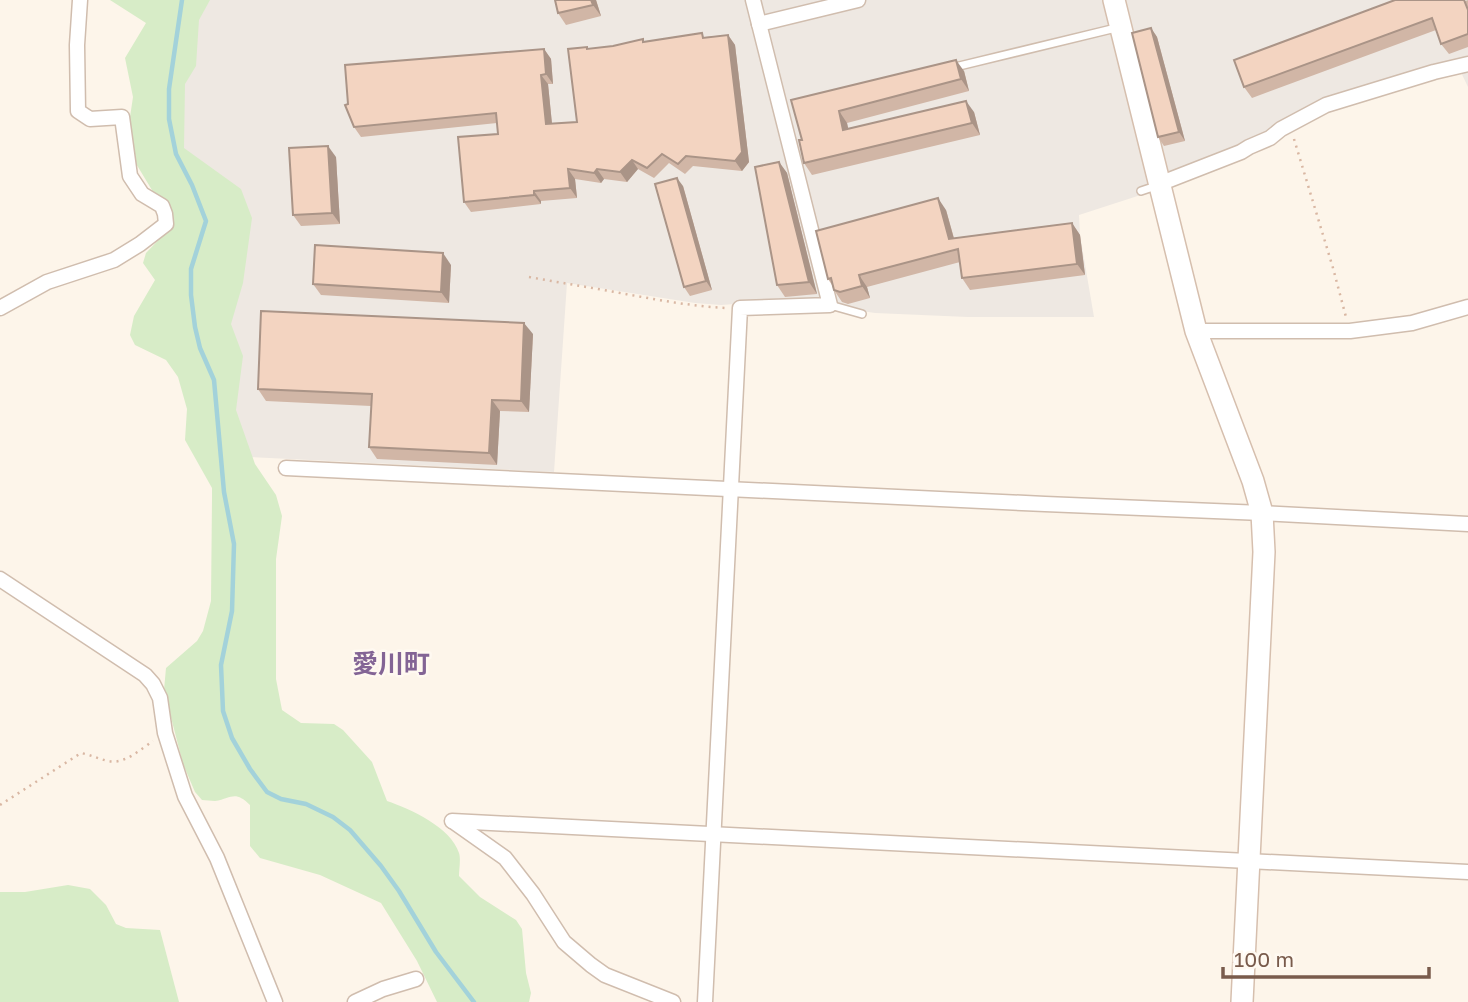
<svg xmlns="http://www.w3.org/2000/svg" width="1468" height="1002" font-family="'Golos Text','Noto Sans JP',sans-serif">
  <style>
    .industrial { fill: #eee8e2 }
    .green { fill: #d7ecc7 }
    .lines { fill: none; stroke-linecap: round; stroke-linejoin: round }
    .stream { stroke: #a3d2da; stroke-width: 4.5 }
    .lane-casing { stroke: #d0bdae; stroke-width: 10 }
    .street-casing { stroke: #d0bdae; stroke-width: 17 }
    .secondary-casing { stroke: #d6bfae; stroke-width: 24 }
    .path { stroke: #d9b7a3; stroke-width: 2.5; stroke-dasharray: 2 5; stroke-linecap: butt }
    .lane { stroke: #fff; stroke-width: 7 }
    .street { stroke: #fff; stroke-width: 14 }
    .secondary { stroke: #fff; stroke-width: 21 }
    .wall { fill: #d1b6a6 }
    .shaded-wall { fill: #aa9487 }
    .building { fill: #f3d4c1; stroke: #aa9487; stroke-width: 2 }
    .labels { text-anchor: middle; stroke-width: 5; stroke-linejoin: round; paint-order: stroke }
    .district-label { font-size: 26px; font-weight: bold; fill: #836495; stroke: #fff9f1 }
  </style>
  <rect width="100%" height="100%" fill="#fdf5ea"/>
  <polygon class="industrial" points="190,0 1468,0 1468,87 1457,64 1279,127 1153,191 1079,215 1080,235 1094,317 968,317 875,313 791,300 721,305 695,303 567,283 554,472 249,457 232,430 184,148 178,97"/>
  <g class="green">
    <path d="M110 0H210L199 20 196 66 185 84 184 148 241 189 252 218 243 283 231 324 243 356 236 410 255 464 276 495 282 516 276 559V679L282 710 301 723 334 724 343 730 372 762 387 801C410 809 451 827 459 853 461 859 459 869 459 876L480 897 516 920 522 929 526 973 531 993 529 1002H437L417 961 381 903 320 875 260 858 250 846V805C235 790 232 798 215 801 211 801 206 800 202 800L195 792 183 764 164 690 166 668 197 641 203 631 211 601 212 498V488L185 440 187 409 178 377 166 360 135 345 130 335 134 316 155 280 143 263 146 253 168 230 164 210 132 157 127 137 133 97 125 58 146 23Z"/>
    <polygon points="68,885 90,889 106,905 116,924 126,928 160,930 179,1002 0,1002 0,892 25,892"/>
  </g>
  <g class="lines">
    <polyline class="stream" points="182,0 169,89 169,119 176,154 192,185 206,221 191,269 191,295 195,327 200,348 214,380 224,492 234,544 232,611 221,665 223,711 232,738 250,769 267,792 281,799 306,804 333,817 350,830 381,866 399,891 436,952 474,1002"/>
    <defs>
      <g id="lane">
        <polyline points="951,68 1120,27"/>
        <polyline points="1141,191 1156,186"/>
        <polyline points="830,305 862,314"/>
      </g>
      <g id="street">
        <polyline points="759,24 858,0"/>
        <polyline points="1159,184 1241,152 1249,147 1270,138 1281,129 1326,105 1434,72 1468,64"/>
        <polyline points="0,308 47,282 114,260 140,244 166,224 165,214 162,206 142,194 130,176 122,117 90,119 78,111 77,45 80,0"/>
        <polyline points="1196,331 1350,331 1412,323 1468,307"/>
        <polyline points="286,468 1045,504 1262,513 1468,524"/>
        <polyline points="0,579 145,675 153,684 160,698 165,733 185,796 217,858 275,1002"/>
        <polyline points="452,821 1468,872"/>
        <polyline points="454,822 505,858 533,894 564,942 591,965 605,975 673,1002"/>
        <polyline points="355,1002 383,989 416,979"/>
        <polyline points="705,1002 740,308 830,305 753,0"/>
      </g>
      <polyline id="secondary" points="1114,0 1196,331 1253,481 1262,513 1264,552 1242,1002"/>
    </defs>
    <use href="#lane" class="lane-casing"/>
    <use href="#street" class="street-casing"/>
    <use href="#secondary" class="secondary-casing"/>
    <g class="path">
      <polyline points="1294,139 1333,268 1346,317"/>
      <path d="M529 277C556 282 582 286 609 291 648 298 687 306 726 308"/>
      <path d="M0 805 81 753C91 755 99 759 108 761 124 765 141 749 153 741"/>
    </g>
    <use href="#lane" class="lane"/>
    <use href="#street" class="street"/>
    <use href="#secondary" class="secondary"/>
  </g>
  <g class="wall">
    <polygon points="596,0 601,16 566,25 558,13"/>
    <polygon points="1468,0 1468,47 1449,54 1441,44 1436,30 1252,98 1244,87"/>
    <polygon points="1151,28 1157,37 1185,141 1164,146 1158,137"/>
    <polygon points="728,35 735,45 749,162 742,171 693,166 685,174 669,163 654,178 638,169 627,182 604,179 601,183 575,179 577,198 541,201 541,204 471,212 464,202 498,134 497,123 361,137 354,127 348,104 544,49 551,59 553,84 548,84 552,124 577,122 587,47 589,49 644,42"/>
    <polygon points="964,71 969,91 847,123 848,129 974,112 980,135 812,175 804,163 802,140 791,100"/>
    <polygon points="336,157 340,224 301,226 293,215"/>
    <polygon points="779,162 787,173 817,294 785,297 777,285"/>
    <polygon points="683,186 712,290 690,296 684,287"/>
    <polygon points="946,210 954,238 1072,223 1080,235 1085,275 970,290 962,278 960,262 867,287 870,298 848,304 842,302 834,290 832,285 828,279"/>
    <polygon points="451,265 449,303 321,295 313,284"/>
    <polygon points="533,334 529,412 500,411 497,465 377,459 369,447 371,406 266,401 258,389"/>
  </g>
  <g class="shaded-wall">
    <polygon points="591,0 596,0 601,16 593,5"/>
    <polygon points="1151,28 1157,37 1185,141 1179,132"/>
    <polygon points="728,35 735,45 749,162 742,171 735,161"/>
    <polygon points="544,49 551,59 553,84 546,74"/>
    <polygon points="956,60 964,71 969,91 961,79"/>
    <polygon points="541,75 548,84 553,134 546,124"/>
    <polygon points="966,101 974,112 980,135 972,123"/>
    <polygon points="839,111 847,123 851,141 843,130"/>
    <polygon points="328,146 336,157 340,224 332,213"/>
    <polygon points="632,160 638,169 627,182 620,172"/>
    <polygon points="779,162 787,173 817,294 809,282"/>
    <polygon points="568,169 575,179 577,198 570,188"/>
    <polygon points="597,169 604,179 601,183 594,173"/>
    <polygon points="677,178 683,186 712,290 706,281"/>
    <polygon points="534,191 541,201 541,204 534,195"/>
    <polygon points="938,198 946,210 957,250 949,239"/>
    <polygon points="1072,223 1080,235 1085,275 1077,264"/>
    <polygon points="443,253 451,265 449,303 441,292"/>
    <polygon points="859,275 867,287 870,298 862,286"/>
    <polygon points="524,323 533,334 529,412 521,401"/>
    <polygon points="492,400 500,411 497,465 489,453"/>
  </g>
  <g class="building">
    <polygon points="555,0 591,0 593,5 558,13"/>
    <polygon points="1395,0 1464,0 1468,10 1468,34 1441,44 1432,18 1244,87 1234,60"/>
    <polygon points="1151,28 1179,132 1158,137 1132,33"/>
    <polygon points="702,33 703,38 728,35 742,152 735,161 686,156 678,164 662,154 647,168 632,160 620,172 597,169 594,173 568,169 570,188 534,191 534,195 464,202 458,137 498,134 496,113 354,127 345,105 348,104 345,65 544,49 546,74 541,75 546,124 577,122 568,49 587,47 587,49 613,46 643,39 643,42"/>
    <polygon points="956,60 961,79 839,111 843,130 966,101 972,123 804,163 799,140 802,140 791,100"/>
    <polygon points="328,146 332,213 293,215 289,148"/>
    <polygon points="779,162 809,282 777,285 755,167"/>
    <polygon points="677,178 706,281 684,287 655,184"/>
    <polygon points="938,198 949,239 1072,223 1077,264 962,278 958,249 859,275 862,286 840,292 834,290 831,278 828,279 816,231"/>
    <polygon points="315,245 443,253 441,292 313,284"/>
    <polygon points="261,311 524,323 521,401 492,400 489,453 369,447 372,394 258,389"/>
  </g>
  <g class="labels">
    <g class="district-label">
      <text x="391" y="673">愛川町</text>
    </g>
  </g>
  <path d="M1223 967v10h206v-10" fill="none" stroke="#795b4c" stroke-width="3.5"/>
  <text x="1234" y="967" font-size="21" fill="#795b4c" stroke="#fff9f1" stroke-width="5" paint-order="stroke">100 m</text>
</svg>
